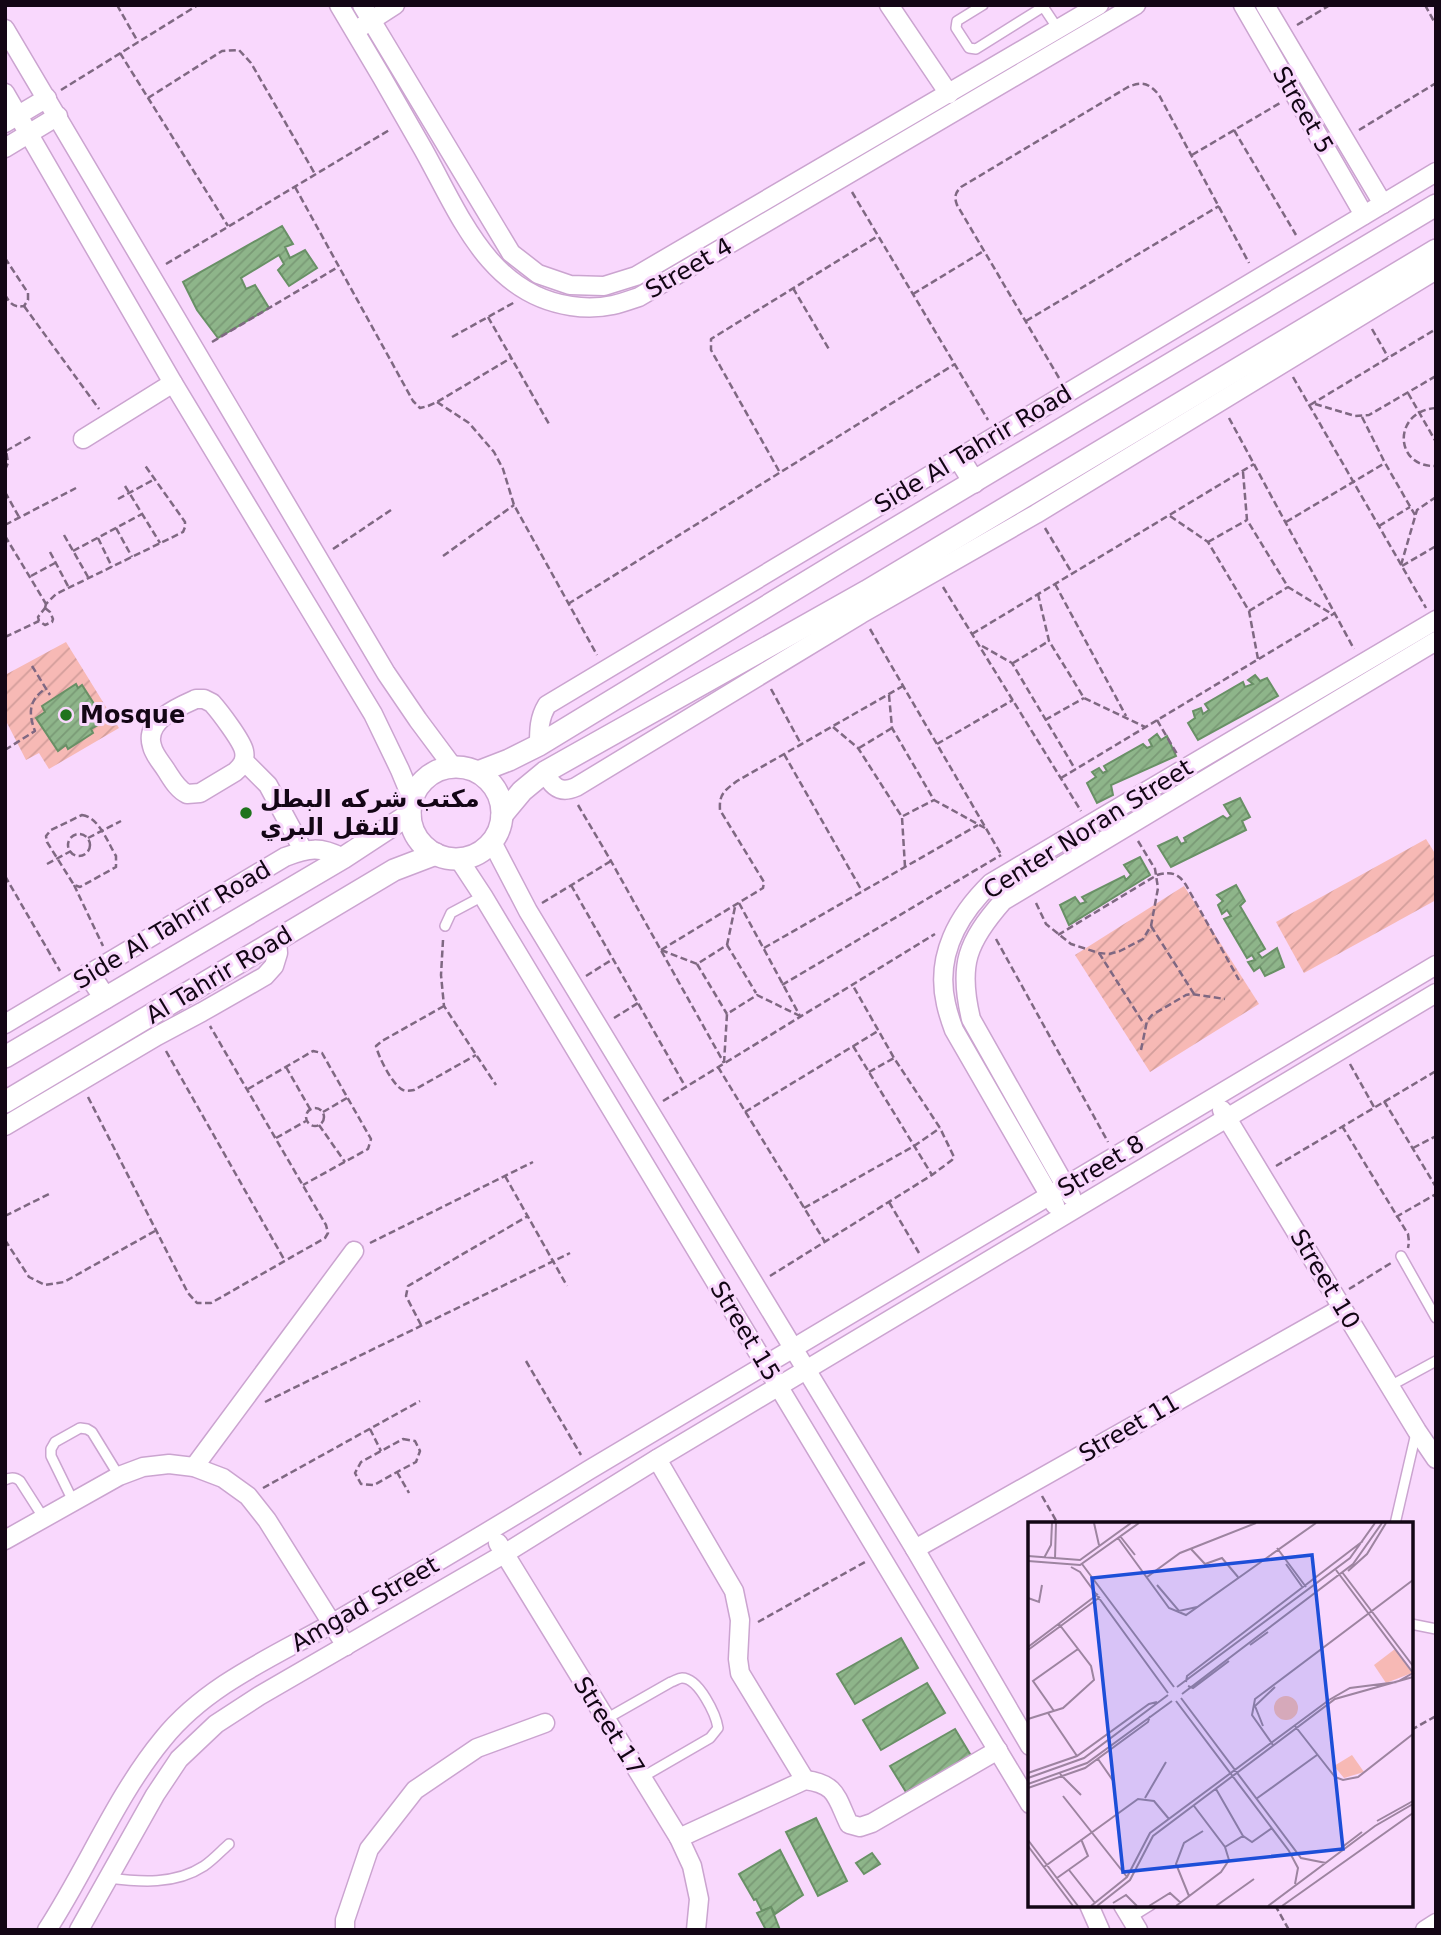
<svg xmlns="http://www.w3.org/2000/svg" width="1441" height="1935" font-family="'DejaVu Sans','Noto Naskh Arabic',sans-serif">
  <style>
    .garden { fill: url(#garden-furrows) }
    .building { fill: url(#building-hatch); stroke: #699066; stroke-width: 2 }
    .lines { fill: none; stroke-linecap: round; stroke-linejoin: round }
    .service-casing { stroke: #cba4d0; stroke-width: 12 }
    .minor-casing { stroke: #cba4d0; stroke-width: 21 }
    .tertiary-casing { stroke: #cba4d0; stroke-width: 24 }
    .path { stroke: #7f6882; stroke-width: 2.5; stroke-dasharray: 7 3.5; stroke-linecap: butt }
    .service { stroke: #fff; stroke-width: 9 }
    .minor { stroke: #fff; stroke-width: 18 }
    .tertiary { stroke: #fff; stroke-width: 21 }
    .poi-dot { fill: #1f731d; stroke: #f9d8fd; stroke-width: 2.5 }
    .labels { text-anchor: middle; stroke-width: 6; stroke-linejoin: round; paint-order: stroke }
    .street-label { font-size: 24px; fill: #130615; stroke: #f9d8fd }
    .poi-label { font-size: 24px; font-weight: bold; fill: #130615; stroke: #f9d8fd; text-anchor: start }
    .inset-road { fill: none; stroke: #9d84a0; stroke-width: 2 }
    .view { fill: #1d4ed8; fill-opacity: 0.15; stroke: #1d4ed8; stroke-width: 3.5 }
    .inset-edge { fill: none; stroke: #130615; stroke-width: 3.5 }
  </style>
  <defs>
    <pattern id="garden-furrows" width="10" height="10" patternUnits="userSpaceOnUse" patternTransform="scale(1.75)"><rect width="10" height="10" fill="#f7b9b5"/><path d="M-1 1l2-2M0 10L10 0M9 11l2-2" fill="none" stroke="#d39e9b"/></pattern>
    <pattern id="building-hatch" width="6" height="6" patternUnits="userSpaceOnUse" patternTransform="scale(1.75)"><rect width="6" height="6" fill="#8eb58a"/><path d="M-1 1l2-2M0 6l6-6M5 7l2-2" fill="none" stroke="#7a9a76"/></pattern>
  </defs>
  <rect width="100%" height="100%" fill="#f9d8fd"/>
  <g class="garden">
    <polygon points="66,642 119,728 49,769 39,753 26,760 5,719 5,675"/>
    <polygon points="1426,839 1436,855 1436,900 1304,973 1276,922"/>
    <polygon points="1184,886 1259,1004 1150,1072 1075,955"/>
  </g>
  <g class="building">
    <polygon points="282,226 293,244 285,247 290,258 305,250 317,268 289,286 278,270 284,264 279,255 241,278 246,289 255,285 269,308 218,338 197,310 183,282"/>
    <polygon points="1255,675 1260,681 1267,678 1278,696 1198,740 1188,723 1195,718 1193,711 1201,708 1203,714 1209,710 1205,704 1243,682 1245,687 1253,684 1248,680"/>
    <polygon points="76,684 78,688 82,685 96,707 89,711 98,725 91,729 93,733 68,749 66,745 58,751 36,718 45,712 42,706"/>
    <polygon points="1157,734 1161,740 1167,736 1176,756 1111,785 1113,795 1097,803 1087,783 1096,777 1092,772 1099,768 1103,773 1107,771 1104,766 1143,744 1147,748 1152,746 1149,740"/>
    <polygon points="1240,798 1250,817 1242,821 1246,830 1171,867 1158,846 1177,837 1181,844 1186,842 1184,838 1223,816 1227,819 1231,816 1224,805"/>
    <polygon points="1140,857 1150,875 1069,925 1060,905 1075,897 1080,904 1086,902 1082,897 1124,876 1126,880 1131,875 1124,865"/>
    <polygon points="1236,885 1245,901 1240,906 1265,949 1258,953 1262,958 1277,948 1284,967 1265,976 1260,967 1254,971 1248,962 1255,960 1252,955 1247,958 1224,919 1231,916 1227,910 1222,914 1218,905 1223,901 1217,895"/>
    <polygon points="901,1638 918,1668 855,1704 837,1674"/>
    <polygon points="927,1683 945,1713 881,1750 863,1720"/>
    <polygon points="955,1729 973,1759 909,1797 890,1766"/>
    <polygon points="816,1818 847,1881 818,1896 786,1832"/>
    <polygon points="780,1850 803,1895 775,1914 771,1907 762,1911 756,1899 754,1900 739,1874"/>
    <polygon points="872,1853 880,1864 864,1874 856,1863"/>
    <polygon points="771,1907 780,1930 766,1930 757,1913"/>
  </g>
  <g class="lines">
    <defs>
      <g id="service">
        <polyline points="983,5 957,21 956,28 969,48 976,49 1043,7"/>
        <polyline points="1042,5 1058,29"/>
        <polyline points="445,926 451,913 483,896"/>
        <polyline points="1401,1256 1436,1318"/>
        <polyline points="1390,1386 1436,1361"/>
        <path d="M5 1480C11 1477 15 1477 20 1481L43 1517"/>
        <polyline points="73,1501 51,1456 51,1449 55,1442 80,1428 87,1429 92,1432 119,1476"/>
        <polyline points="1395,1524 1416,1433"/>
        <polyline points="1411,1624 1436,1629"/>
        <path d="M606 1719 671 1682C675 1681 678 1678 682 1678 699 1678 716 1715 718 1728L710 1738 641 1778"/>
        <path d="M108 1878C140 1882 175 1885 204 1866 213 1860 221 1851 229 1844"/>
        <polyline points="1130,1918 1151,1905"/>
      </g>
      <g id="minor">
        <path d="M339 5C368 53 396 101 423 149 459 213 488 294 571 306 584 308 599 308 613 305 622 303 630 300 639 297L1136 5"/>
        <polyline points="362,5 511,253 538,274 570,285 604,286 636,276 1099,5"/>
        <polyline points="889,5 949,94"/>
        <polyline points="1243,5 1364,215"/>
        <polyline points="1265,5 1383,204"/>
        <polyline points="361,27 395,5"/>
        <polyline points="5,29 386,673 418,720 453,767"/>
        <polyline points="5,93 173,383 373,714 400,770 412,799"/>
        <polyline points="5,123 47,98"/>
        <polyline points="5,148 58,116"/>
        <polyline points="83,439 173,383"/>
        <path d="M196 699H204L212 703C220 712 242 741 244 751 246 760 242 766 235 772L200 793 187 794C177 789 172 779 166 770 161 762 154 755 152 746 144 721 178 707 196 699Z"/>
        <path d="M539 745C539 730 539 718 547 705L1436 172"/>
        <polyline points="244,761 268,785 303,850"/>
        <path d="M545 772C552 787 560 794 576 787L861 614 1036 514 1436 270"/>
        <polyline points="492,842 528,911 915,1549 1030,1746"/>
        <polyline points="458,858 483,896 1030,1804"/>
        <path d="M5 1024 285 857C309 848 320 846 343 858"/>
        <polyline points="1222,1110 1417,1431 1436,1459"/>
        <polyline points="5,1126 157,1036 202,1012 265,976 274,966 278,953 277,940"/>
        <path d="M1071 1196 971 1019C958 965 967 942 1003 901L1436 641"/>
        <path d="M1055 1205 954 1030C951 1022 948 1013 946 1004 935 956 958 915 991 883L1436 620"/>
        <polyline points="657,1459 734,1591 740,1620 738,1659 740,1673 805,1780"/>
        <polyline points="194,1467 354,1251"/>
        <polyline points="5,1540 119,1476 143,1467 169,1464 194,1467 223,1478 248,1496 267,1520 346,1646"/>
        <polyline points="498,1543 679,1838 692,1866 699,1899 696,1930"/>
        <polyline points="915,1549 1342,1308"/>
        <path d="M679 1838 805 1780C837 1784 836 1797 849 1824L860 1827 872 1823 998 1750"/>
        <polyline points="1089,1905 1100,1930"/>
        <polyline points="1123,1905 1138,1930"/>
        <path d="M47 1930C88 1867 116 1796 163 1739 206 1685 275 1656 333 1623 419 1573 505 1522 589 1470L1436 965"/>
        <polyline points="79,1930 155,1795 179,1759 216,1724 259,1696 504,1554 657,1459 1436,993"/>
        <polyline points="345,1930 345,1920 369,1849 415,1790 477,1748 545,1723"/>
        <polyline points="1425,1930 1436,1923"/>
      </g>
      <g id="tertiary">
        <polyline points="959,458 974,482"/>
        <circle cx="456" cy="813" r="46"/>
        <polyline points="478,772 509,760 539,745 846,558 1436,205"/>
        <polyline points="502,815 522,791 545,772 867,591 1436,250"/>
        <polyline points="89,974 105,998"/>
        <polyline points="5,1057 343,858 410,814"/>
        <polyline points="5,1102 394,870 436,854"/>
      </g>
    </defs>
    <use href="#service" class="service-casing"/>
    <use href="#minor" class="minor-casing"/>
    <use href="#tertiary" class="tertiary-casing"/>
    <g class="path">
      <polyline points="117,5 138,42"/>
      <polyline points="1425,5 1436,25"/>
      <polyline points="1297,25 1330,5"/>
      <polyline points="120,53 228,226"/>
      <polyline points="61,90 198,5"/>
      <polyline points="148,98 222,51 239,50 251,63 315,174"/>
      <polyline points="1234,130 1296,235"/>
      <polyline points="1359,130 1436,83"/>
      <polyline points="1192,155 1280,103"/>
      <polyline points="295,187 413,401 420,408 428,406 437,402 511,358"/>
      <polyline points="852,192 988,420"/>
      <path d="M5 258 28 293V300L24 306C13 308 10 303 5 295"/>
      <polyline points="166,264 391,129"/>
      <polyline points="793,288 830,351"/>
      <polyline points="913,294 982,252"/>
      <polyline points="24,306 99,409"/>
      <polyline points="488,317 549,424"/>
      <polyline points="1026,321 1219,206"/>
      <polyline points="1372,329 1388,357"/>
      <polyline points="452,337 515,302"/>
      <polyline points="212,342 338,267"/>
      <polyline points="1293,377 1426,608"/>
      <path d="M1059 378 957 205C954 197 955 193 961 187L1128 87C1142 81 1149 83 1159 95L1249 263"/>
      <polyline points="1408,393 1436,442"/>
      <polyline points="437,402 469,423 494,452 503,469 514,505 597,655"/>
      <polyline points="1315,404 1355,416 1369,415 1436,376"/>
      <polyline points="1310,405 1436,329"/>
      <path d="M1436 408C1392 411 1394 468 1436 466"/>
      <polyline points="1362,417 1385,463 1415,515"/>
      <polyline points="1229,418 1354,649"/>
      <polyline points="6,451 32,436"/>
      <polyline points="5,470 8,463 6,450"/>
      <polyline points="779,471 711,350 711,339 878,236"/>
      <polyline points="1243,472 1247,520 1288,587 1332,614"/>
      <polyline points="125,486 160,543"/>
      <polyline points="5,492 19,517"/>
      <polyline points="118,499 155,479"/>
      <polyline points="1170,516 1208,542 1249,611 1258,659"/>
      <polyline points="1286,522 1385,463"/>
      <polyline points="5,525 76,488"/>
      <polyline points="1379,526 1410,507"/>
      <polyline points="116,528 132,557"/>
      <polyline points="1045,528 1072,573"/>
      <polyline points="64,535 88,577"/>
      <polyline points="5,536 46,604"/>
      <polyline points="98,538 112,567"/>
      <polyline points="1208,542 1247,520"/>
      <polyline points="333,549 391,510"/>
      <polyline points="73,551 142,514"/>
      <polyline points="50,552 69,588"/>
      <polyline points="443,556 514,505"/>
      <polyline points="1401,565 1417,510 1436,497"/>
      <polyline points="1402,566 1436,546"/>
      <polyline points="31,576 55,563"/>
      <polyline points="1055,584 1126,716"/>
      <polyline points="943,587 1081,811"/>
      <polyline points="1038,594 1049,641 1084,698 1145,727"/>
      <polyline points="568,604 955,364"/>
      <polyline points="45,608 46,604 56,594 183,532 185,527 185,522 144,464"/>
      <polygon points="45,608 50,612 53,619 52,622 45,625 39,621 38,617"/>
      <polyline points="1249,611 1288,587"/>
      <polyline points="870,629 1002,856"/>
      <polyline points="972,634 1254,464"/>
      <polyline points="5,637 39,621"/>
      <polyline points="982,646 1012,663 1075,769"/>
      <polyline points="1013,663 1049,641"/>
      <polyline points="32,666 50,695"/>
      <polyline points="771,689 801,744"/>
      <polyline points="889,695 892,728 934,800 985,828"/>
      <polyline points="1045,720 1084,698"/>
      <polyline points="1157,720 1177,754"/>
      <polyline points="833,727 858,748 902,817 905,867"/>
      <polyline points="937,744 1013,700"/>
      <polyline points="859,748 892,728"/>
      <path d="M5 750 35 731C28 713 29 700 45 689"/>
      <polyline points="784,754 862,891"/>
      <polyline points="1061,778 1335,613"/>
      <polyline points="578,805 611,861 724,1063"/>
      <path d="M82 815C99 817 108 843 116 856V867L80 887 74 885 47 842 46 836 51 830Z"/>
      <polyline points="903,816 934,800"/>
      <circle cx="79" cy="845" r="11"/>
      <polyline points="88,838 121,821"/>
      <polyline points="47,864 71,851"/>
      <polyline points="5,876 60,971"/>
      <polyline points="74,885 103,946"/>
      <polyline points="571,885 685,1086"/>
      <polyline points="542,903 611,861"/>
      <polyline points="739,903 800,1016"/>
      <polyline points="1036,903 1046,924 1071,944 1099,953 1109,954 1120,951 1143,939 1151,926 1158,888 1155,869 1138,841"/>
      <polyline points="1151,926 1194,994"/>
      <path d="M1058 935 1157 875C1171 871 1178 873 1186 885L1239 980"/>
      <polyline points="996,939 1108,1142"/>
      <polyline points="443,940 441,975 444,1006 496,1085"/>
      <polyline points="727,945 735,907"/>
      <polyline points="764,948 978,825"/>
      <path d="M661 950 763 888 764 882 720 810C719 794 724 791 737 781L903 686"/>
      <polyline points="661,950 697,964 727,945 756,993"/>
      <polyline points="1099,953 1144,1024"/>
      <polyline points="697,964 727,1014"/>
      <polyline points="586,976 613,959"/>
      <polyline points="782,985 1001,855"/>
      <path d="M444 1006 382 1041 376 1046C378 1056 393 1086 403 1090 406 1091 409 1091 414 1090L476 1055"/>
      <polyline points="614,1018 638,1003"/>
      <polyline points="853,1046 932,1175"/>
      <polyline points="1141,1050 1147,1021 1152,1015 1186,995 1191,994 1225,999"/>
      <polyline points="166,1051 285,1261"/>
      <polyline points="724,1063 727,1014 757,995 800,1016"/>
      <polyline points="1350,1064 1374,1107"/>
      <polyline points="286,1067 310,1109"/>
      <polyline points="718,1067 825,1242"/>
      <polyline points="869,1072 894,1058"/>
      <polyline points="248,1089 313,1051 322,1053 371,1139 368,1149 303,1185"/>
      <polyline points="88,1097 188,1293 197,1303 211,1303 325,1238 328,1233 326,1225 210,1026"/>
      <polyline points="663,1101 935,934"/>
      <polyline points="1384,1101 1436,1187"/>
      <circle cx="315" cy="1117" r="9"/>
      <polyline points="323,1112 347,1098"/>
      <polyline points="745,1112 878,1031"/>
      <polyline points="319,1125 345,1162"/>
      <polyline points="1342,1126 1408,1234 1409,1242 1408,1248"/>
      <polyline points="276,1138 306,1121"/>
      <polyline points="1413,1148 1436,1136"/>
      <polyline points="1276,1166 1436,1071"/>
      <polyline points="505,1176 567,1286"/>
      <polyline points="889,1202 919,1253"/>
      <polyline points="804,1208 914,1146 940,1128"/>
      <polyline points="5,1216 51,1193"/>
      <polyline points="1396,1217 1436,1194"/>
      <polyline points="5,1240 29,1277 45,1285 64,1282 155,1231"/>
      <polyline points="370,1243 533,1162"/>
      <polyline points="770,1276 932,1175 952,1160 954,1157 940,1128 894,1058 852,984"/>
      <polyline points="1349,1289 1391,1263"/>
      <polyline points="421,1325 406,1296 408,1286 528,1216"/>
      <polyline points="526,1361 581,1455"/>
      <polyline points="265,1402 570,1253"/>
      <polyline points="370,1429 381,1451"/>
      <polygon points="403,1439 415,1441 420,1451 416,1462 397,1472 374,1485 361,1484 355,1473 361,1462"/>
      <polyline points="397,1472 409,1493"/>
      <polyline points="263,1488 420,1401"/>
      <polyline points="1042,1496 1058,1524"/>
      <polyline points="758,1622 865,1562"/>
      <polyline points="1411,1730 1436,1716"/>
      <polyline points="1275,1905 1289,1930"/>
    </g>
    <use href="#service" class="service"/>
    <use href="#minor" class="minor"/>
    <use href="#tertiary" class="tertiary"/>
  </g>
  <g class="poi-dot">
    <circle cx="66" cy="715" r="7"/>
    <circle cx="246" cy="813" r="7"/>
  </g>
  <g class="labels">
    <g class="street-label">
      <text transform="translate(1303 110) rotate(60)" y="8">Street 5</text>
      <text transform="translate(689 268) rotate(-30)" y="8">Street 4</text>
      <text transform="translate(973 449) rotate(-31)" y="8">Side Al Tahrir Road</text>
      <text transform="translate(1088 829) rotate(-32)" y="8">Center Noran Street</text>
      <text transform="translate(172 925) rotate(-31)" y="8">Side Al Tahrir Road</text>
      <text transform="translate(219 975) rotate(-31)" y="8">Al Tahrir Road</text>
      <text transform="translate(1101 1166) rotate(-31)" y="8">Street 8</text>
      <text transform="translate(1325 1279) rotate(59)" y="8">Street 10</text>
      <text transform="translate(745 1331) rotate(59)" y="8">Street 15</text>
      <text transform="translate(1129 1428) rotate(-30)" y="8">Street 11</text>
      <text transform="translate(365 1604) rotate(-30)" y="8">Amgad Street</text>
      <text transform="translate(609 1726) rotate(58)" y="8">Street 17</text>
    </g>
    <g class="poi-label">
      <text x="80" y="723">Mosque</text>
      <text x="260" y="807">مكتب شركه البطل<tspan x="260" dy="28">للنقل البري</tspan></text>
    </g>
  </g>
  <g transform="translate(1028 1522)">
    <rect width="385" height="385" fill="#f9d8fd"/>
    <path d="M367 127 384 151 358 161 346 143ZM246 186a12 12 0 1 1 24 0a12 12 0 1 1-24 0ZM324 233 336 250 316 256 306 244Z" fill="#f7b9b5"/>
    <path class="inset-road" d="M66 1 71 23M92 14 107 33M90 16 141 86 158 93 288 1M249 26 278 65M163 27 177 42 194 36 210 55M0 34 52 38 103 1M16 36 23 23 24 1M27 37 28 1M0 39 52 43 111 1M54 42 146 165M258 42 275 66M43 45 52 50 140 171M320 49 339 32 358 1M314 50 385 144M119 55 152 31 228 1M129 63 151 89 169 85M0 76 11 80 14 63M222 123 240 110M0 125 70 72M0 128 72 75M158 160 159 154 335 19M160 164 165 166 201 139M149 165 322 36 347 1M154 172 325 42 354 1M153 176 273 336 298 341M148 179 261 329 270 346 267 362M26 189 5 159 50 127M20 191 49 234M0 197 35 186 66 158 63 144 31 102M235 204 227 184 247 165M267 204 307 255 315 258 330 255 385 212M245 223 224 193 227 177 385 58M70 237 86 260M0 251 49 234 121 182 129 180M32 252 53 273M0 256 56 236 140 173M0 262 59 241 144 179M0 266 57 246 120 200 122 194M188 267 215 314M35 274 99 355M117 276 138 240M228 277 289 233M349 299 385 279M0 318 50 384M0 324 45 384M197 325 215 314 224 320 244 306M313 326 334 310M16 345 110 277 126 279 141 297M41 348 67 381M29 356 60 334 53 317M161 374 148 342 156 321 175 309M85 381 98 373 109 384M63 384 99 355 122 311 301 178 322 166 369 160 385 151 308 48M69 384 102 358 125 314 307 177 385 155M121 384 142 371 153 381M148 384 193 350 201 338 197 325 166 284M188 384 226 357M240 384 347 304 385 282M254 384 385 291"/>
    <path class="view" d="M284 33 315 327 95 350 64 56Z"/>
    <rect width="385" height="385" class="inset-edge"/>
  </g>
  <rect width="1441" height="1935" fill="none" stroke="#130615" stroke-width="14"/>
</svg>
